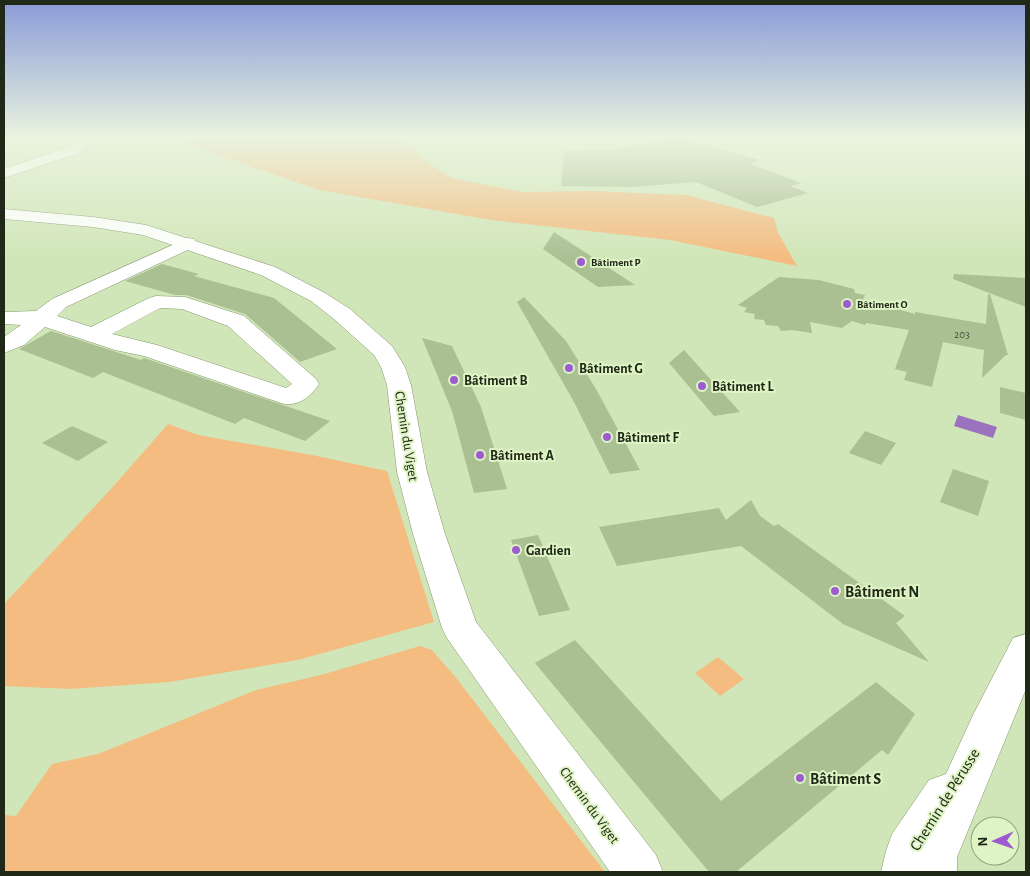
<svg xmlns="http://www.w3.org/2000/svg" width="1030" height="876" font-family="'Alegreya Sans',sans-serif">
  <style>
    .green { fill: #f4bc80 }
    .water { fill: #9a72bd }
    .building { fill: #aabf92 }
    .lines { fill: none; stroke-linecap: round; stroke-linejoin: round }
    .minor-casing { stroke: #84976c; stroke-width: 1 }
    .tertiary-casing { stroke: #84976c; stroke-width: 1 }
    .minor { fill: #fff; fill-rule: evenodd }
    .tertiary { fill: #fff; fill-rule: evenodd }
    .poi-dot { fill: #9d5bd0; stroke: #def4c5; stroke-width: 2 }
    .labels { text-anchor: middle; stroke-width: 4; stroke-linejoin: round; paint-order: stroke }
    .far-poi-label { font-size: 11px; font-weight: bold; fill: #202817; stroke: #def4c5; text-anchor: start }
    .number-label { font-size: 11px; fill: #424e36 }
    .poi-label { font-size: 14px; font-weight: bold; fill: #202817; stroke: #def4c5; text-anchor: start }
    .street-label { font-size: 14px; fill: #202817; stroke: #def4c5 }
    .near-poi-label { font-size: 16px; font-weight: bold; fill: #202817; stroke: #def4c5; text-anchor: start }
    .near-street-label { font-size: 16px; fill: #202817; stroke: #def4c5 }
  </style>
  <rect width="100%" height="100%" fill="#d1e6b8"/>
  <g class="green">
    <polygon points="166,137 401,137 430,164 451,178 522,192 592,191 686,195 774,218 778,233 797,266 670,240 491,220 319,190"/>
    <polygon points="168,424 198,435 312,455 387,471 434,622 298,660 169,682 70,689 4,686 4,604 110,490"/>
    <polygon points="420,646 432,650 457,679 605,872 4,872 4,815 16,816 52,764 98,754 256,690 321,675"/>
    <polygon points="718,657 744,679 720,696 695,673"/>
  </g>
  <polygon class="water" points="958,415 997,427 993,438 954,426"/>
  <g class="building">
    <polygon points="678,137 759,160 750,164 801,183 790,186 808,193 757,207 696,182 632,187 561,186 564,151 610,150"/>
    <polygon points="554,232 635,285 598,287 543,249"/>
    <polygon points="162,264 199,274 194,276 274,298 337,349 300,362 245,314 186,295 175,295 125,281"/>
    <polygon points="954,274 1026,278 1026,307 953,279"/>
    <polygon points="779,277 819,280 854,289 855,293 865,295 863,299 915,314 915,312 986,324 988,294 990,294 1008,355 1006,355 982,378 984,350 943,342 932,387 904,380 907,372 895,369 909,330 866,323 865,325 852,321 842,328 810,322 812,333 792,330 781,331 778,326 766,325 764,320 754,319 755,314 744,312 747,308 738,305"/>
    <polygon points="524,297 566,341 596,389 640,470 610,474 574,402 517,302"/>
    <polygon points="51,331 141,360 144,358 330,421 305,441 244,418 235,424 103,372 93,378 19,349"/>
    <polygon points="422,338 452,346 481,407 507,489 474,493 452,411"/>
    <polygon points="684,350 740,412 714,416 669,363"/>
    <polygon points="1000,387 1026,393 1026,420 1000,413"/>
    <polygon points="72,426 108,442 78,461 42,443"/>
    <polygon points="865,431 896,443 881,465 849,453"/>
    <polygon points="953,469 989,481 978,516 940,502"/>
    <polygon points="751,500 760,516 774,526 778,524 905,616 896,623 929,662 843,624 741,546 617,566 599,527 719,508 726,520"/>
    <polygon points="538,535 570,610 539,616 511,540"/>
    <polygon points="575,640 721,801 876,682 915,714 888,755 882,750 736,872 709,872 535,663"/>
  </g>
  <g class="lines">
    <defs>
      <g id="minor">
        <polygon points="72,137 85,137 87,143 79,153 4,178 4,169 69,147 73,143"/>
        <path d="M188 238 194 239 197 243 194 247 66 307 57 316 91 327 149 298 156 296 185 297 244 316 316 379 319 384C310 397 297 408 281 403L144 356 115 350 45 327 24 345 4 353V337L21 325 4 324V312L36 311 52 299ZM160 308 182 309 228 326 292 384 286 388 157 345 112 334Z"/>
        <polygon points="1026,634 1026,689 957,857 957,872 881,872 886,851 892,834 929,780 946,774 973,715 1013,638"/>
      </g>
      <polygon id="tertiary" points="4,209 93,217 146,225 275,267 325,293 350,309 392,346 405,367 411,385 427,472 445,534 476,622 656,855 663,872 610,872 447,638 442,628 413,534 397,472 387,385 381,367 374,355 334,319 311,301 261,275 143,235 93,227 4,219"/>
    </defs>
    <use href="#minor" class="minor-casing"/>
    <use href="#tertiary" class="tertiary-casing"/>
    <use href="#minor" class="minor"/>
    <use href="#tertiary" class="tertiary"/>
  </g>
  <linearGradient id="sky" x2="0" y2="1"><stop stop-color="#899ad7"/><stop offset="0.53" stop-color="#eaf4df"/><stop offset="1" stop-color="#eaf4df" stop-opacity="0"/></linearGradient>
  <rect width="1030" height="259" fill="url(#sky)"/>
  <g class="poi-dot">
    <circle cx="581" cy="262" r="5"/>
    <circle cx="847" cy="304" r="5"/>
    <circle cx="569" cy="368" r="5"/>
    <circle cx="454" cy="380" r="5"/>
    <circle cx="702" cy="386" r="5"/>
    <circle cx="607" cy="437" r="5"/>
    <circle cx="480" cy="455" r="5"/>
    <circle cx="516" cy="550" r="5"/>
    <circle cx="835" cy="591" r="5"/>
    <circle cx="800" cy="778" r="5"/>
  </g>
  <g class="labels">
    <g class="far-poi-label">
      <text x="591" y="266">Bâtiment P</text>
      <text x="857" y="308">Bâtiment O</text>
    </g>
    <g class="number-label">
      <text x="962" y="338">203</text>
    </g>
    <g class="poi-label">
      <text x="579" y="373">Bâtiment G</text>
      <text x="464" y="385">Bâtiment B</text>
      <text x="712" y="391">Bâtiment L</text>
      <text x="617" y="442">Bâtiment F</text>
      <text x="490" y="460">Bâtiment A</text>
      <text x="526" y="555">Gardien</text>
    </g>
    <g class="street-label">
      <text transform="translate(407 436) rotate(81)" y="5">Chemin du Viget</text>
      <text transform="translate(590 805) rotate(54)" y="5">Chemin du Viget</text>
    </g>
    <g class="near-poi-label">
      <text x="845" y="597">Bâtiment N</text>
      <text x="810" y="784">Bâtiment S</text>
    </g>
    <g class="near-street-label">
      <text transform="translate(944 799) rotate(-58)" y="6">Chemin de Pérusse</text>
    </g>
  </g>
  <rect width="1030" height="876" fill="none" stroke="#202817" stroke-width="10"/>
  <g transform="translate(995 841) rotate(268)"><circle r="24" fill="#def4c5" stroke="#92a27f"/>
  <path d="M0-4L9 19L0 12L-9 19Z" fill="#9d5bd0"/>
  <text y="-8" font-size="14" font-weight="bold" text-anchor="middle" fill="#202817">N</text>
  </g>
</svg>
